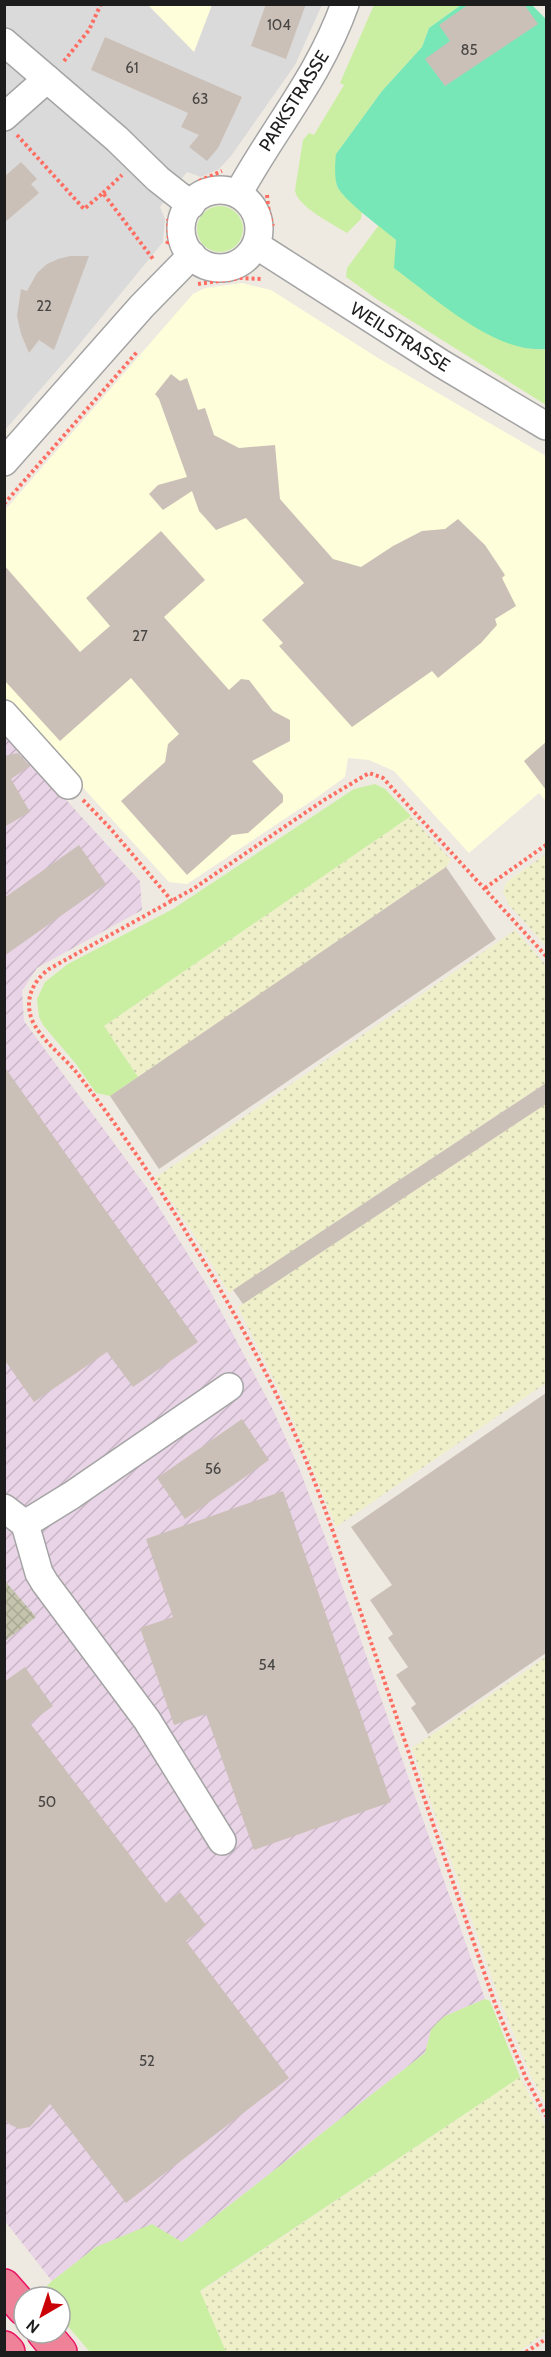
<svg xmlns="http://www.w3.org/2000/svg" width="551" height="2357" font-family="Cabin,sans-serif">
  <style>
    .residential { fill: #dbdada }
    .industrial { fill: url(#industrial-furrows) }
    .education { fill: #fffedb }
    .construction { fill: url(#construction-cross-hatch) }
    .farmland { fill: url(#farmland-dots) }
    .grass { fill: #caefa2 }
    .pitch { fill: #77e7b8 }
    .building { fill: #cbc0b7 }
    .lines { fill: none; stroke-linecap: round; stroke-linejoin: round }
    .minor-casing { stroke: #a4a4a4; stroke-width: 30 }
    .highway-casing { stroke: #e91363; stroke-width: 36 }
    .path { stroke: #ff6e63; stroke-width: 4; stroke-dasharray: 3 3; stroke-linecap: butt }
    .minor { stroke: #fff; stroke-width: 27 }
    .highway { stroke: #ef8199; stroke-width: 33 }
    .labels { text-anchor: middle; stroke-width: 4.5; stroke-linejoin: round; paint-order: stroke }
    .number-label { font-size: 15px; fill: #484644 }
    .street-label { font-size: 18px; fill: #1d1d1d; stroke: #fff }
  </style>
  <defs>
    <pattern id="industrial-furrows" width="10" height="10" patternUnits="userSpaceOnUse" patternTransform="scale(1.5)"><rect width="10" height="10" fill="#e9d3e6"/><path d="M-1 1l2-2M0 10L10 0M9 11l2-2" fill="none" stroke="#c7b5c5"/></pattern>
    <pattern id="construction-cross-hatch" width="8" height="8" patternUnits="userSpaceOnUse" patternTransform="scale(1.5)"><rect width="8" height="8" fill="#c4c4ac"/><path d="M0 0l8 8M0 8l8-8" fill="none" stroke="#a8a894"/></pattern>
    <pattern id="farmland-dots" width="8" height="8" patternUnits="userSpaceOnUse" patternTransform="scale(1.5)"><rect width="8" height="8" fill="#eff0ca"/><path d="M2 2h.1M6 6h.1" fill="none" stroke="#cccdad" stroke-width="1.8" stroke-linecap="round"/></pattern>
  </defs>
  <rect width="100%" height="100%" fill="#efeae1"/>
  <polygon class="residential" points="5,5 322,5 295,65 231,156 219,169 201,177 187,172 160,207 165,219 163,242 73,352 5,430"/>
  <polygon class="industrial" points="4,724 35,758 68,802 140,881 142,910 37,968 22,991 24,1021 147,1188 208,1287 273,1410 299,1468 328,1545 485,1999 445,2016 431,2030 425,2053 182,2242 96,2247 52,2281 4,2220"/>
  <g class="education">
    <polygon points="148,5 212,5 194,52"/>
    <polygon points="242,283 271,290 378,358 546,456 546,801 539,793 469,853 394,771 369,760 348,758 345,777 316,798 187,884 169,882 77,781 5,697 5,510 193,294 205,288"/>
  </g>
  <polygon class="construction" points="5,1581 36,1617 5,1641 4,1641"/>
  <g class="farmland">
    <polygon points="411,816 451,860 446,867 138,1077 104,1026"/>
    <polygon points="546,854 546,946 509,905 503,892 505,885 509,880"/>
    <polygon points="515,930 546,965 546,1083 229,1293 191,1230 155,1178"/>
    <polygon points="546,1104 546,1383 336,1527 287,1406 238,1307"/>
    <polygon points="546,1657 546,2102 545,2103 531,2076 499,1998 412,1748"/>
    <polygon points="520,2077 546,2126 546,2333 518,2352 226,2352 200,2292"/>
  </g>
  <g class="grass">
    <path d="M374 5H461L429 28 422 47 382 91 336 154 337 187 362 212 361 219 347 233C333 224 296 206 295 190L303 140 309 133 314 135 344 85 340 83Z"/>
    <circle cx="220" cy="229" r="23"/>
    <path d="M379 225 396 240 395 268 489 334C506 342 528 351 546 349V405L378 300 346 277 347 268Z"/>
    <polygon points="375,784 385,789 411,816 104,1026 138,1077 110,1096 96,1093 76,1064 43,1025 39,1017 37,999 45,982 68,964 173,909 354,789"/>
    <polygon points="485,1999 490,2001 520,2077 200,2291 226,2352 90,2352 60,2317 60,2297 43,2297 40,2293 52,2281 96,2247 152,2224 182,2242 425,2053 431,2030 437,2023 445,2016"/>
  </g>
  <path class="pitch" d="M461 5H532L546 19V349C494 354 434 297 394 268L396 240C380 226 349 205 338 188 334 180 335 163 336 154L382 91 422 47 429 28Z"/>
  <g class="building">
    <polygon points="266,4 306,4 286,59 251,46"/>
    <polygon points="469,4 524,4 538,24 445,86 425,59 450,41 439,25"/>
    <polygon points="105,37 242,97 218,148 207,161 189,147 199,135 181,127 188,113 91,70"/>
    <polygon points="21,162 37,179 31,184 39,193 4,223 4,177"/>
    <polygon points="70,256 89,256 54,350 39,340 29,353 21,334 17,316 21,289 27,291 37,273 47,264 58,259"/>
    <polygon points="171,374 180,381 187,378 198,410 205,408 214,435 239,448 275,445 280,499 333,559 361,567 393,546 422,531 445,529 458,519 485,545 505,575 502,578 516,606 495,619 497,625 481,643 438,678 432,671 352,727 279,646 283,643 262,620 304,583 246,518 216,530 199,511 192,491 163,510 149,494 158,485 187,477 159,399 155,394"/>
    <polygon points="161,531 205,580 164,617 229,690 241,679 249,680 273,711 290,720 290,741 252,761 283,795 283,802 248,833 232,835 187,875 121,801 165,762 168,744 179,734 131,678 60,741 4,680 4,565 80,652 110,626 86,598"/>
    <polygon points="546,742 546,790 524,761"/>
    <polygon points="18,753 30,766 11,779 30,812 4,827 4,756"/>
    <polygon points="79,845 106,884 4,956 4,898"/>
    <polygon points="446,867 496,939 159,1169 110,1096"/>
    <polygon points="4,1066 198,1342 133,1387 107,1352 34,1402 4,1359"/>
    <polygon points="546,1083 546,1104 243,1304 233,1290"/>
    <polygon points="546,1393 546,1653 428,1734 411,1708 416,1704 396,1675 408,1667 388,1638 393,1634 370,1600 392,1585 351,1527"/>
    <polygon points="242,1419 269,1460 185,1519 157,1478"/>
    <polygon points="283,1491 391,1802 254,1850 206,1714 174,1725 140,1628 173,1617 146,1539"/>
    <polygon points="25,1667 53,1706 30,1723 166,1903 180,1892 206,1925 186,1941 289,2078 126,2203 50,2104 30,2127 19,2129 9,2124 4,2118 4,1682"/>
  </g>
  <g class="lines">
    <defs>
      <g id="minor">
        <polyline points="4,42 117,139 158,179 191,205"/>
        <polyline points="4,117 47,79"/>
        <circle cx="220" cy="229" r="39"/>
        <path d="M238 194C274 128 319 77 345 4"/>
        <polyline points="256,245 442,364 546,426"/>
        <polyline points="4,462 142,306 192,255"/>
        <polyline points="4,714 68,785"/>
        <polyline points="4,1508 25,1524"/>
        <polyline points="25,1524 39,1573 45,1583 147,1720 222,1841"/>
        <polyline points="25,1524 72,1495 229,1387"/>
      </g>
      <g id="highway">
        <polyline points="4,2286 24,2309"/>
        <polyline points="44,2333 60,2352"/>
        <polyline points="4,2348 8,2352"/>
      </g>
    </defs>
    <use href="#minor" class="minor-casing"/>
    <use href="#highway" class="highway-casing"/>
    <g class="path">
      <polyline points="64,61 89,30 101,4"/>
      <polyline points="17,135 84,209 103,193 153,259"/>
      <polyline points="199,181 222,171"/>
      <polyline points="103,193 122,175"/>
      <polyline points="267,195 269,214 273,226"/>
      <polyline points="167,244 169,239 168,219"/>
      <polyline points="198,284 240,278 262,279"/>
      <polyline points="4,504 137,352"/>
      <polyline points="83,800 110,828 172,901"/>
      <polyline points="485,888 546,845"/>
      <path d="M546 956 383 778 369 773 324 800 193 889 49 969C33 981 24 999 32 1020 41 1040 63 1056 77 1073 117 1125 155 1180 189 1237 225 1296 260 1358 289 1421 323 1495 347 1574 374 1651 415 1770 455 1890 497 2009L526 2078 546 2116"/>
      <polyline points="526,2352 546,2339"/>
    </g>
    <use href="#minor" class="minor"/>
    <use href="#highway" class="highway"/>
  </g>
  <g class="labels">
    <g class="number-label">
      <text x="279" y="30">104</text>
      <text x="469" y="55">85</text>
      <text x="132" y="73">61</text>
      <text x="200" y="104">63</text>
      <text x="44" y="311">22</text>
      <text x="140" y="641">27</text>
      <text x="213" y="1474">56</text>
      <text x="267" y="1670">54</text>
      <text x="47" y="1807">50</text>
      <text x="147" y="2066">52</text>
    </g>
    <g class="street-label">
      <text transform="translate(294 101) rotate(-58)" y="6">PARKSTRASSE</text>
      <text transform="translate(400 337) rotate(32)" y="6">WEILSTRASSE</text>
    </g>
  </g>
  <rect width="551" height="2357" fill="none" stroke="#1d1d1d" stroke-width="12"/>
  <g transform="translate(42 2315) rotate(219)"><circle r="28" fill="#ffffff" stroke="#a5a5a5" stroke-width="1.5"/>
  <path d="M0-4.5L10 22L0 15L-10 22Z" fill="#ca0007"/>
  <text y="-9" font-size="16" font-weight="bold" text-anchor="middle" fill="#1d1d1d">N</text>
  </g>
</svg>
